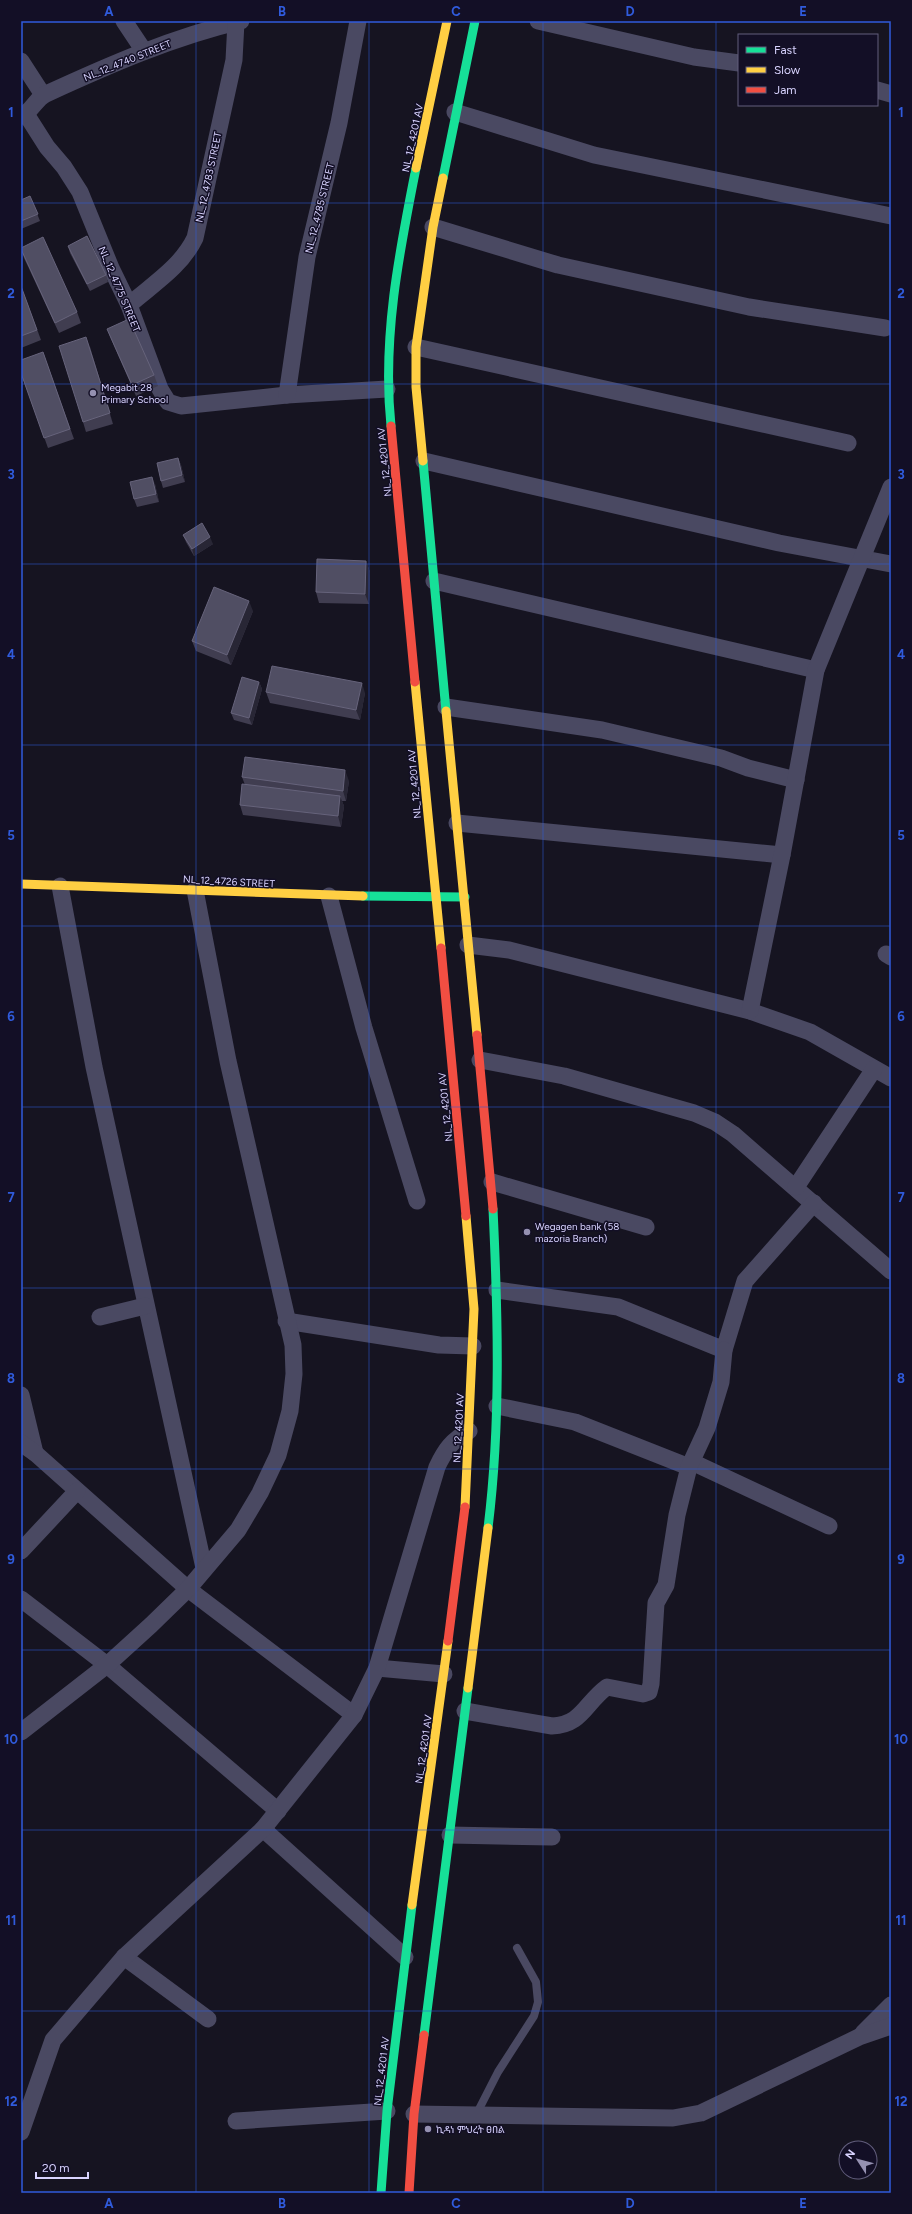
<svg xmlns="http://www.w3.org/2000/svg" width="912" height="2214" font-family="Figtree,'Noto Sans Ethiopic',sans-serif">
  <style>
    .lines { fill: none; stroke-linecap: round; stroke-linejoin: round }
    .lane { stroke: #4a4962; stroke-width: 8 }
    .street { stroke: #4a4962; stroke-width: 17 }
    .fast { stroke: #16e098; stroke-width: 9 }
    .slow { stroke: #ffcf43; stroke-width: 9 }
    .jam { stroke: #f24e42; stroke-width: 9 }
    .wall { fill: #403d50 }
    .shaded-wall { fill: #282635 }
    .building { fill: #504e63; stroke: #66637b }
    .grid { fill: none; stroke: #305bdc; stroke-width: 1; stroke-opacity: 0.55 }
    .poi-dot { fill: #9591b1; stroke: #130f26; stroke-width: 1.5 }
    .labels { text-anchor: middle; stroke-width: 3; stroke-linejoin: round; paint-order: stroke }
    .street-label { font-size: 10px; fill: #d9d4ff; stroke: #130f26 }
    .poi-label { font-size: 10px; fill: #d9d4ff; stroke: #130f26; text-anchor: start }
    .neatline { fill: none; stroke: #305bdc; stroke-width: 1.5 }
    .grid-label { font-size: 13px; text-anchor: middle; font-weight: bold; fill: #305bdc }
  </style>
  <rect width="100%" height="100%" fill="#161421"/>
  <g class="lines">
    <polyline class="lane" points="476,2115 498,2072 534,2016 538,2002 536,1982 517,1948"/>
    <g class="street">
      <polyline points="124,21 144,51"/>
      <polyline points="538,21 694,57 739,63"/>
      <polyline points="21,61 43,95"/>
      <polyline points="877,90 891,94"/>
      <polyline points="455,112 594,155 891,216"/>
      <polyline points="26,114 47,147 64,167 80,192 111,268 129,305 160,389 168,402 181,406 287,395 387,389"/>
      <path d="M21 116C32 112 36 98 46 94 109 65 173 37 241 21"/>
      <polyline points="433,227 558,265 749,307 885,328"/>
      <path d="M129 305C153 284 181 267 195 238L234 60 236 22"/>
      <polyline points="416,347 848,443"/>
      <polyline points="287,395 307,257 339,123 358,21"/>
      <polyline points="424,461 779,543 891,564"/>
      <polyline points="434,581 816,670"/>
      <polyline points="446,707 602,730 721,758 748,768 796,780"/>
      <polyline points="457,823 782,855"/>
      <polyline points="60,886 94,1067 204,1568"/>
      <polyline points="329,896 364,1028 417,1201"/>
      <polyline points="468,945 509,950 750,1011 810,1032 891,1078"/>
      <polyline points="886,954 891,957"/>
      <polyline points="750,1011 782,855 816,670 891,487"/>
      <polyline points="480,1060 564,1076 694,1113 715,1122 733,1134 891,1271"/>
      <polyline points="492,1182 646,1227"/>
      <polyline points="796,1187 874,1069"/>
      <polyline points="497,1290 618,1307 724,1350 745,1281 814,1203"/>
      <polyline points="100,1317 145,1306"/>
      <polyline points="286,1321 439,1345 473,1346"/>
      <polyline points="21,1395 35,1453"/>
      <polyline points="497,1406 575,1422 689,1467"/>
      <polyline points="21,1443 35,1453 188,1589 354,1715"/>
      <polyline points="692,1462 829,1526"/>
      <polyline points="21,1551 77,1491"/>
      <polyline points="21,1599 107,1665 278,1811"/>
      <polyline points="377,1668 444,1674"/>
      <path d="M465 1711 552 1726C582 1725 585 1703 607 1687L643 1694 649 1692 651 1684 656 1603 666 1585 677 1515 689 1467 707 1428 721 1382 724 1350"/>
      <polyline points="21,1732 107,1665 151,1625 188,1589 238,1530 260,1493 278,1455 290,1411 294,1374 293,1345 228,1061 195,890"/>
      <polyline points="263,1829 405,1957"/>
      <polyline points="450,1835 552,1837"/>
      <polyline points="124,1957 208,2019"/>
      <polyline points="863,2033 891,2005"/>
      <polyline points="414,2114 673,2118 701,2113 859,2037 891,2026"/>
      <polyline points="236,2121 387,2111"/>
      <path d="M21 2132 53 2040 124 1957 263 1829 354 1715 377 1668 437 1467C445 1450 452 1440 469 1431"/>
    </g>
    <g class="fast">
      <polyline points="443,178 475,21"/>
      <path d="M391 426C382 339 399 253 416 168"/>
      <polyline points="423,461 446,711"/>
      <polyline points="363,896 465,897"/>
      <path d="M488 1528C501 1423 498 1315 493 1209"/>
      <polyline points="424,2035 468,1688"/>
      <polyline points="381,2193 387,2111 412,1905"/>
    </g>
    <g class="slow">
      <polyline points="416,168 447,21"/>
      <polyline points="423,461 416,387 416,347 433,227 443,178"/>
      <polyline points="415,682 441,948"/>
      <polyline points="446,711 477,1035"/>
      <polyline points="21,884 363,896"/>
      <polyline points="465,1507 474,1309 466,1216"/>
      <polyline points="468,1688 488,1528"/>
      <polyline points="412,1905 448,1641"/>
    </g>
    <g class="jam">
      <polyline points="391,426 415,682"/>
      <polyline points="441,948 466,1216"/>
      <polyline points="477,1035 493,1209"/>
      <polyline points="448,1641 465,1507"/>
      <polyline points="409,2193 414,2114 424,2035"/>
    </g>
  </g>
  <g class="wall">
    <polygon points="30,196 40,221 21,229 21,200"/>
    <polygon points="68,246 106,275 108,282 90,291 70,253"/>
    <polygon points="21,249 77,312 81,323 59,333 24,258"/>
    <polygon points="21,286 41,340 21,348"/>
    <polygon points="107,329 154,375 158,386 136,396 111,339"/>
    <polygon points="90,347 113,424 86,432 83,422"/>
    <polygon points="43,352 74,439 48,448 21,373"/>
    <polygon points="178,458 181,465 185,482 163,488 161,481"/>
    <polygon points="155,484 159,502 137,507 134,499"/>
    <polygon points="183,535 213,544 194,556 186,542"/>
    <polygon points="366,561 370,572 369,604 319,603 316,592"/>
    <polygon points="253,611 231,665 196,651 192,641"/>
    <polygon points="259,682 262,689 252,725 234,720 231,713"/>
    <polygon points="266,692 365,693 360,720 270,703"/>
    <polygon points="242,777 349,781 346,801 342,801 344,806 341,827 243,815 240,805 245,785"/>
  </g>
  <g class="shaded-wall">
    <polygon points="86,337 90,347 113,424 110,413"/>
    <polygon points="178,458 181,465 185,482 182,475"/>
    <polygon points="152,477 155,484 159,502 156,494"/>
    <polygon points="210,537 213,544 194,556 192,549"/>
    <polygon points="366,561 370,572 369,604 365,594"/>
    <polygon points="249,601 253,611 231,665 227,655"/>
    <polygon points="259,682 262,689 252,725 249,718"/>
    <polygon points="362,683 365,693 360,720 356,710"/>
    <polygon points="345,770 349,781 346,801 343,791"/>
    <polygon points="340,796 344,806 341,827 338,816"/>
  </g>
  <g class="building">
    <polygon points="30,196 38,214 21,221 21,200"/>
    <polygon points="87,236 106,275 87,284 68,246"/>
    <polygon points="43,237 77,312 55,323 21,249 21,248"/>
    <polygon points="21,286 37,330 21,336"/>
    <polygon points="129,319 154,375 132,385 107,329"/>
    <polygon points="86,337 110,413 83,422 59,346"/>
    <polygon points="43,352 70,429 44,438 21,373 21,360"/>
    <polygon points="178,458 182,475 161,481 157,463"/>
    <polygon points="152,477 156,494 134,499 130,482"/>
    <polygon points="202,523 210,537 192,549 183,535"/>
    <polygon points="317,559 366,561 365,594 316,592"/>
    <polygon points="214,587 249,601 227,655 192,641"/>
    <polygon points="272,666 362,683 356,710 266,692"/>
    <polygon points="242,677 259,682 249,718 231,713"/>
    <polygon points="245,757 345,770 343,791 242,777"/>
    <polygon points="242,784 340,796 338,816 240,805"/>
  </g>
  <path class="grid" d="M196 21V2193M369 21V2193M543 21V2193M716 21V2193M21 203H891M21 384H891M21 564H891M21 745H891M21 926H891M21 1107H891M21 1288H891M21 1469H891M21 1650H891M21 1830H891M21 2011H891"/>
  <g class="poi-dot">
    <circle cx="93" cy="393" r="4"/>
    <circle cx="527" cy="1232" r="4"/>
    <circle cx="428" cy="2129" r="4"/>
  </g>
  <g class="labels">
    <g class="street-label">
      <text transform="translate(127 60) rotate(-22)" y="4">NL_12_4740 STREET</text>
      <text transform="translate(412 138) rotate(-78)" y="4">NL_12_4201 AV</text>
      <text transform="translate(208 177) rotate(-78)" y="4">NL_12_4783 STREET</text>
      <text transform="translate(319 208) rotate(-76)" y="4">NL_12_4785 STREET</text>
      <text transform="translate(120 289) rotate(67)" y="4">NL_12_4775 STREET</text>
      <text transform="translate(384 462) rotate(-96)" y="4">NL_12_4201 AV</text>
      <text transform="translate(414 784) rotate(-95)" y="4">NL_12_4201 AV</text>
      <text transform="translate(229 881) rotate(3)" y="4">NL_12_4726 STREET</text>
      <text transform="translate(445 1107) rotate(-96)" y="4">NL_12_4201 AV</text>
      <text transform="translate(458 1428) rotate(-87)" y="4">NL_12_4201 AV</text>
      <text transform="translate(423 1749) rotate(-82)" y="4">NL_12_4201 AV</text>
      <text transform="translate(381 2071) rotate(-83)" y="4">NL_12_4201 AV</text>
    </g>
    <g class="poi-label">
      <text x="101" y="391">Megabit 28<tspan x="101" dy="12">Primary School</tspan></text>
      <text x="535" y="1230">Wegagen bank (58<tspan x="535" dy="12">mazoria Branch)</tspan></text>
      <text x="436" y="2133">ኪዳነ ምህረት ፀበል</text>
    </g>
  </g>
  <rect width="912" height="2214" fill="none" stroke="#130f26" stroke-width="44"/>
  <rect x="738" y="34" width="140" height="72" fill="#130f26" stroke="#625e7d"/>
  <rect x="746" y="47" width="20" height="6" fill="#16e098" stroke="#625e7d"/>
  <text x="774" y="54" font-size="12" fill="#d9d4ff">Fast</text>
  <rect x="746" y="67" width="20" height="6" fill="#ffcf43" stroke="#625e7d"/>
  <text x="774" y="74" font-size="12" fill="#d9d4ff">Slow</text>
  <rect x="746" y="87" width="20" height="6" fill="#f24e42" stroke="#625e7d"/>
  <text x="774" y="94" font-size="12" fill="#d9d4ff">Jam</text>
  <g transform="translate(858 2160) rotate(306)"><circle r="19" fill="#130f26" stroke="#625e7d"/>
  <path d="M0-3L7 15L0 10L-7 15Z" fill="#9591b1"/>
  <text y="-6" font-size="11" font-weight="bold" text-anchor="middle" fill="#d9d4ff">N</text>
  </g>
  <path d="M36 2172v6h52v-6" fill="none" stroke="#d9d4ff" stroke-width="2"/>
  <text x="42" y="2172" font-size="12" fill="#d9d4ff" stroke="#130f26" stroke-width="3" paint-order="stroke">20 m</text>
  <rect x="22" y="22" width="868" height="2170" class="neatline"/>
  <g class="grid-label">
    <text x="109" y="16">A</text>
    <text x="282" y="16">B</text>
    <text x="456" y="16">C</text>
    <text x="630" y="16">D</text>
    <text x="803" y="16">E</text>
    <text x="11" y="117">1</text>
    <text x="901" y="117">1</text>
    <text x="11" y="298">2</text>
    <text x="901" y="298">2</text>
    <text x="11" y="479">3</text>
    <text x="901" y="479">3</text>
    <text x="11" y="659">4</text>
    <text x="901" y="659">4</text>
    <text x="11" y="840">5</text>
    <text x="901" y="840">5</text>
    <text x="11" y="1021">6</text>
    <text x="901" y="1021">6</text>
    <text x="11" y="1202">7</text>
    <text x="901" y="1202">7</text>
    <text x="11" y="1383">8</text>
    <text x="901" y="1383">8</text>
    <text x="11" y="1564">9</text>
    <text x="901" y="1564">9</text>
    <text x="11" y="1744">10</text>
    <text x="901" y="1744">10</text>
    <text x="11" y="1925">11</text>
    <text x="901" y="1925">11</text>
    <text x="11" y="2106">12</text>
    <text x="901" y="2106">12</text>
    <text x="109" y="2208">A</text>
    <text x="282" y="2208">B</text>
    <text x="456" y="2208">C</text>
    <text x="630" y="2208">D</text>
    <text x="803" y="2208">E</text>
  </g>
</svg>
